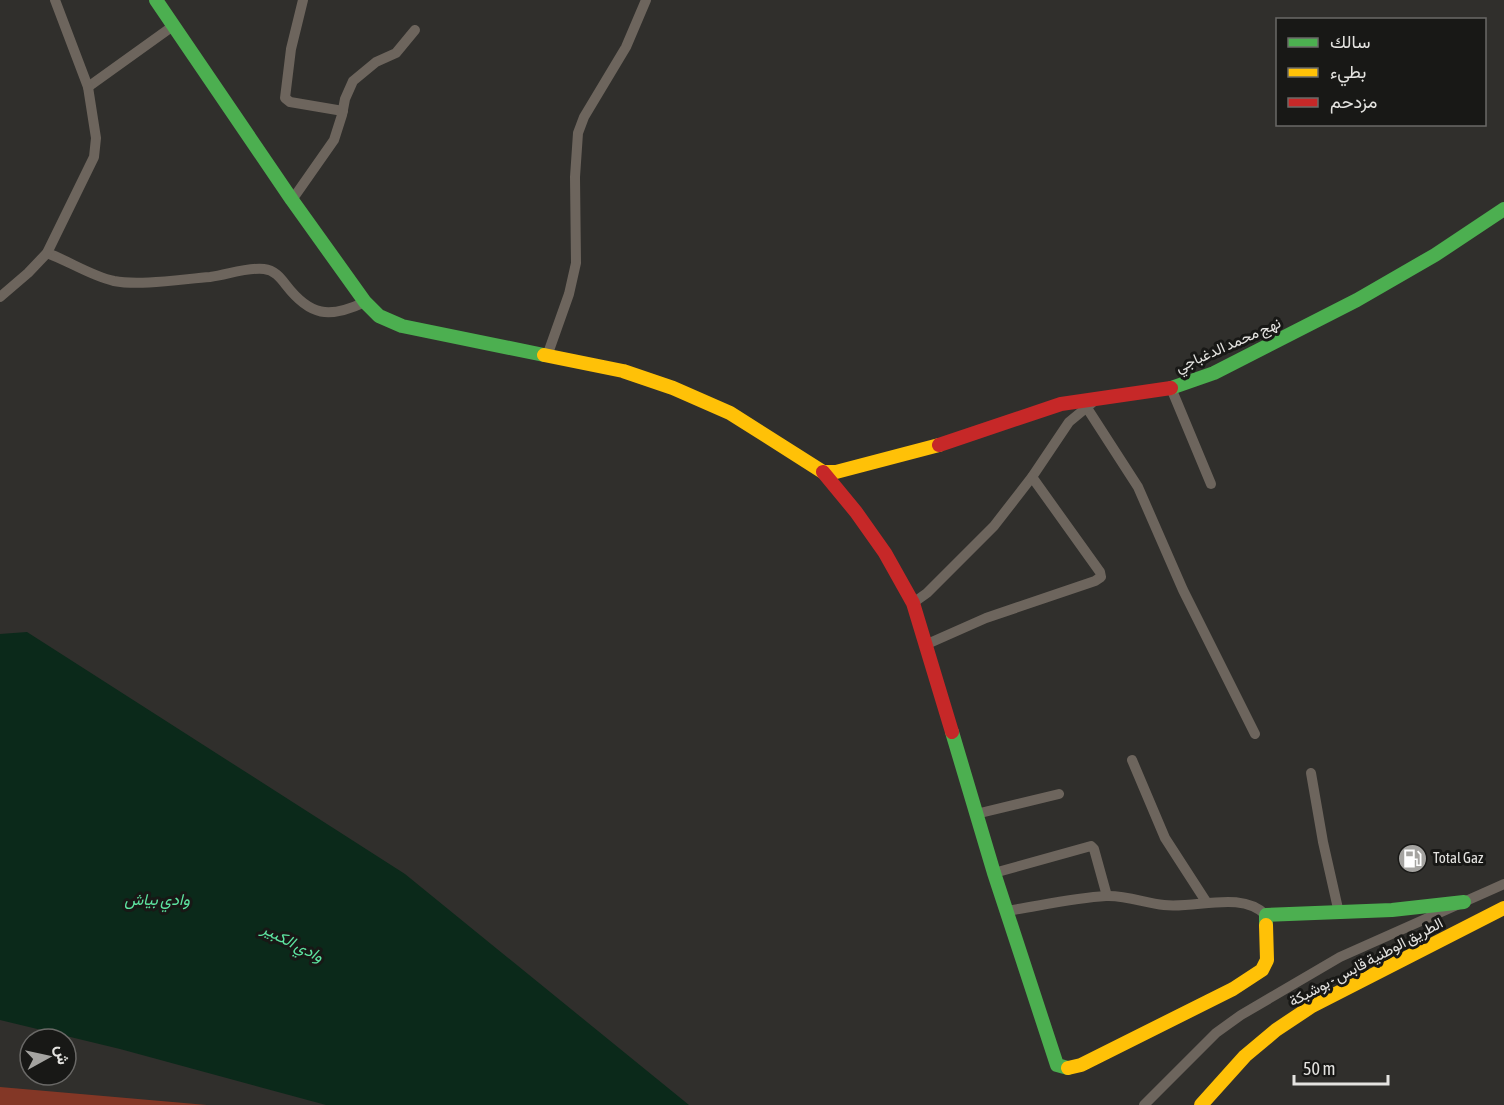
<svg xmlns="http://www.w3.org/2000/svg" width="1504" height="1105" font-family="'Asap Condensed',Vazirmatn,sans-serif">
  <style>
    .forest { fill: #833726 }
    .water { fill: #0b291a }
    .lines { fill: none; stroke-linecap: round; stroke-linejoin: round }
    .street { stroke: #6d655d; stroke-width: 10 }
    .fast { stroke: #4caf50; stroke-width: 14 }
    .slow { stroke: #ffc107; stroke-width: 14 }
    .jam { stroke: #c62828; stroke-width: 14 }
    .labels { text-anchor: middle; stroke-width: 6; stroke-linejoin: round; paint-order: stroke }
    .street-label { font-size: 15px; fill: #e4e3e0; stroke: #181816 }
    .poi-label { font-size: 15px; fill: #e4e3e0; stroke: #181816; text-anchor: start }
    .water-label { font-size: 16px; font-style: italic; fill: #5de4a0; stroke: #181816 }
  </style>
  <rect width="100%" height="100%" fill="#302f2c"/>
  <polygon class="forest" points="0,1087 207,1105 0,1105"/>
  <polygon class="water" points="27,632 405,874 689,1105 326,1105 120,1049 0,1020 0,634"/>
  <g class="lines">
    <g class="street">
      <polyline points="303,0 291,49 285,98 290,102 343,111"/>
      <polyline points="88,87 173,26"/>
      <polyline points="292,200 334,140 342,115 345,99 353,81 376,62 396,53 415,30"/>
      <path d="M47 253C69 261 91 276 114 281 140 286 183 279 210 277 227 275 247 267 264 269 274 270 280 277 286 285 310 316 329 319 365 302"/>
      <polyline points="0,297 28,273 47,253 94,157 96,138 88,87 55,0"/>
      <polyline points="547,356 569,294 576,263 575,177 578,133 584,117 626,47 646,0"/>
      <polyline points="1171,388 1211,484"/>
      <polyline points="1087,408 1138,487 1183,590 1255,734"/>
      <polyline points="913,603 927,593 994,526 1032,477 1069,422 1092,403"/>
      <polyline points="925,645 986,618 1095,581 1101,577 1100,572 1032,477"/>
      <polyline points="1132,760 1165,838 1207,903"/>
      <polyline points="1311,773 1323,842 1339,913"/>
      <polyline points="976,814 1059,794"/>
      <polyline points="994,873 1091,846 1094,849 1107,896"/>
      <path d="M1006 911C1039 906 1073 898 1106 896 1126 895 1145 903 1164 905 1196 909 1241 890 1266 915"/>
      <polyline points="1144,1105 1216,1033 1241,1015 1340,957 1504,884"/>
    </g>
    <g class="fast">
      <polyline points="156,0 292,200 365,302 379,316 402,326 544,355"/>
      <polyline points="1171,388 1214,373 1357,300 1435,255 1504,209"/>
      <polyline points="952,732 994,873 1057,1065 1068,1068"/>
      <polyline points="1266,925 1266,915 1392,910 1464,902"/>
    </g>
    <g class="slow">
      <polyline points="544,355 623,371 673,388 730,413 823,472 836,472 939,445"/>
      <polyline points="1068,1068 1081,1065 1233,989 1262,970 1267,960 1266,925"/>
      <polyline points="1201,1105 1245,1056 1276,1030 1312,1006 1504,908"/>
    </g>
    <g class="jam">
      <polyline points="939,445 1061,404 1171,388"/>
      <polyline points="823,472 856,512 885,553 913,603 952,732"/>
    </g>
  </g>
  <defs>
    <symbol id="fuel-disc" viewBox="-11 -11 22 22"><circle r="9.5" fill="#a5a4a1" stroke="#181816"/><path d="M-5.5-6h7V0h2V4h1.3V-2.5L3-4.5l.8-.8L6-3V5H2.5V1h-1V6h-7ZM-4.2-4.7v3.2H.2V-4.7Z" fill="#fff"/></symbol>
  </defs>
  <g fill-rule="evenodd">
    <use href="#fuel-disc" x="1396" y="842" width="33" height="33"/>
  </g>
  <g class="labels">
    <g class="street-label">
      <text transform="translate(1228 345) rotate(-24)" y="5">نهج محمد الدغباجي</text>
      <text transform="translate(1366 962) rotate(-28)" y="5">الطريق الوطنية قابس - بوشبكة</text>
    </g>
    <g class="poi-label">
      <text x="1433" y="863">Total Gaz</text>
    </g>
    <g class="water-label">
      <text x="157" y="905">وادي بياش</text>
      <text transform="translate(293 942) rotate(27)" y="6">وادي الكبير</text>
    </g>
  </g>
  <rect x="1276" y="18" width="210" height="108" fill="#181816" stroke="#6a6967" stroke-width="1.5"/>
  <rect x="1288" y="38" width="30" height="9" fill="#4caf50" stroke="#6a6967" stroke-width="1.5"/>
  <text x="1330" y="48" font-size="18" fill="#e4e3e0">سالك</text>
  <rect x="1288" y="68" width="30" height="9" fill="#ffc107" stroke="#6a6967" stroke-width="1.5"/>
  <text x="1330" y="78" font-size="18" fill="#e4e3e0">بطيء</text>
  <rect x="1288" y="98" width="30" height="9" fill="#c62828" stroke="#6a6967" stroke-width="1.5"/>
  <text x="1330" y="108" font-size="18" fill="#e4e3e0">مزدحم</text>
  <g transform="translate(48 1057) rotate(82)"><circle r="28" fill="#181816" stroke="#6a6967" stroke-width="1.5"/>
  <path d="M0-4.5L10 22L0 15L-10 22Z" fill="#a5a4a1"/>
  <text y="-9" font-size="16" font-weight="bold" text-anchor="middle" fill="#e4e3e0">ش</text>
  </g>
  <path d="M1294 1075v9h94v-9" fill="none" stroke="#e4e3e0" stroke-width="3"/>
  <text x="1303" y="1075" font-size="18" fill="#e4e3e0" stroke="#181816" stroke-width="4.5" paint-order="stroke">50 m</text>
</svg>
